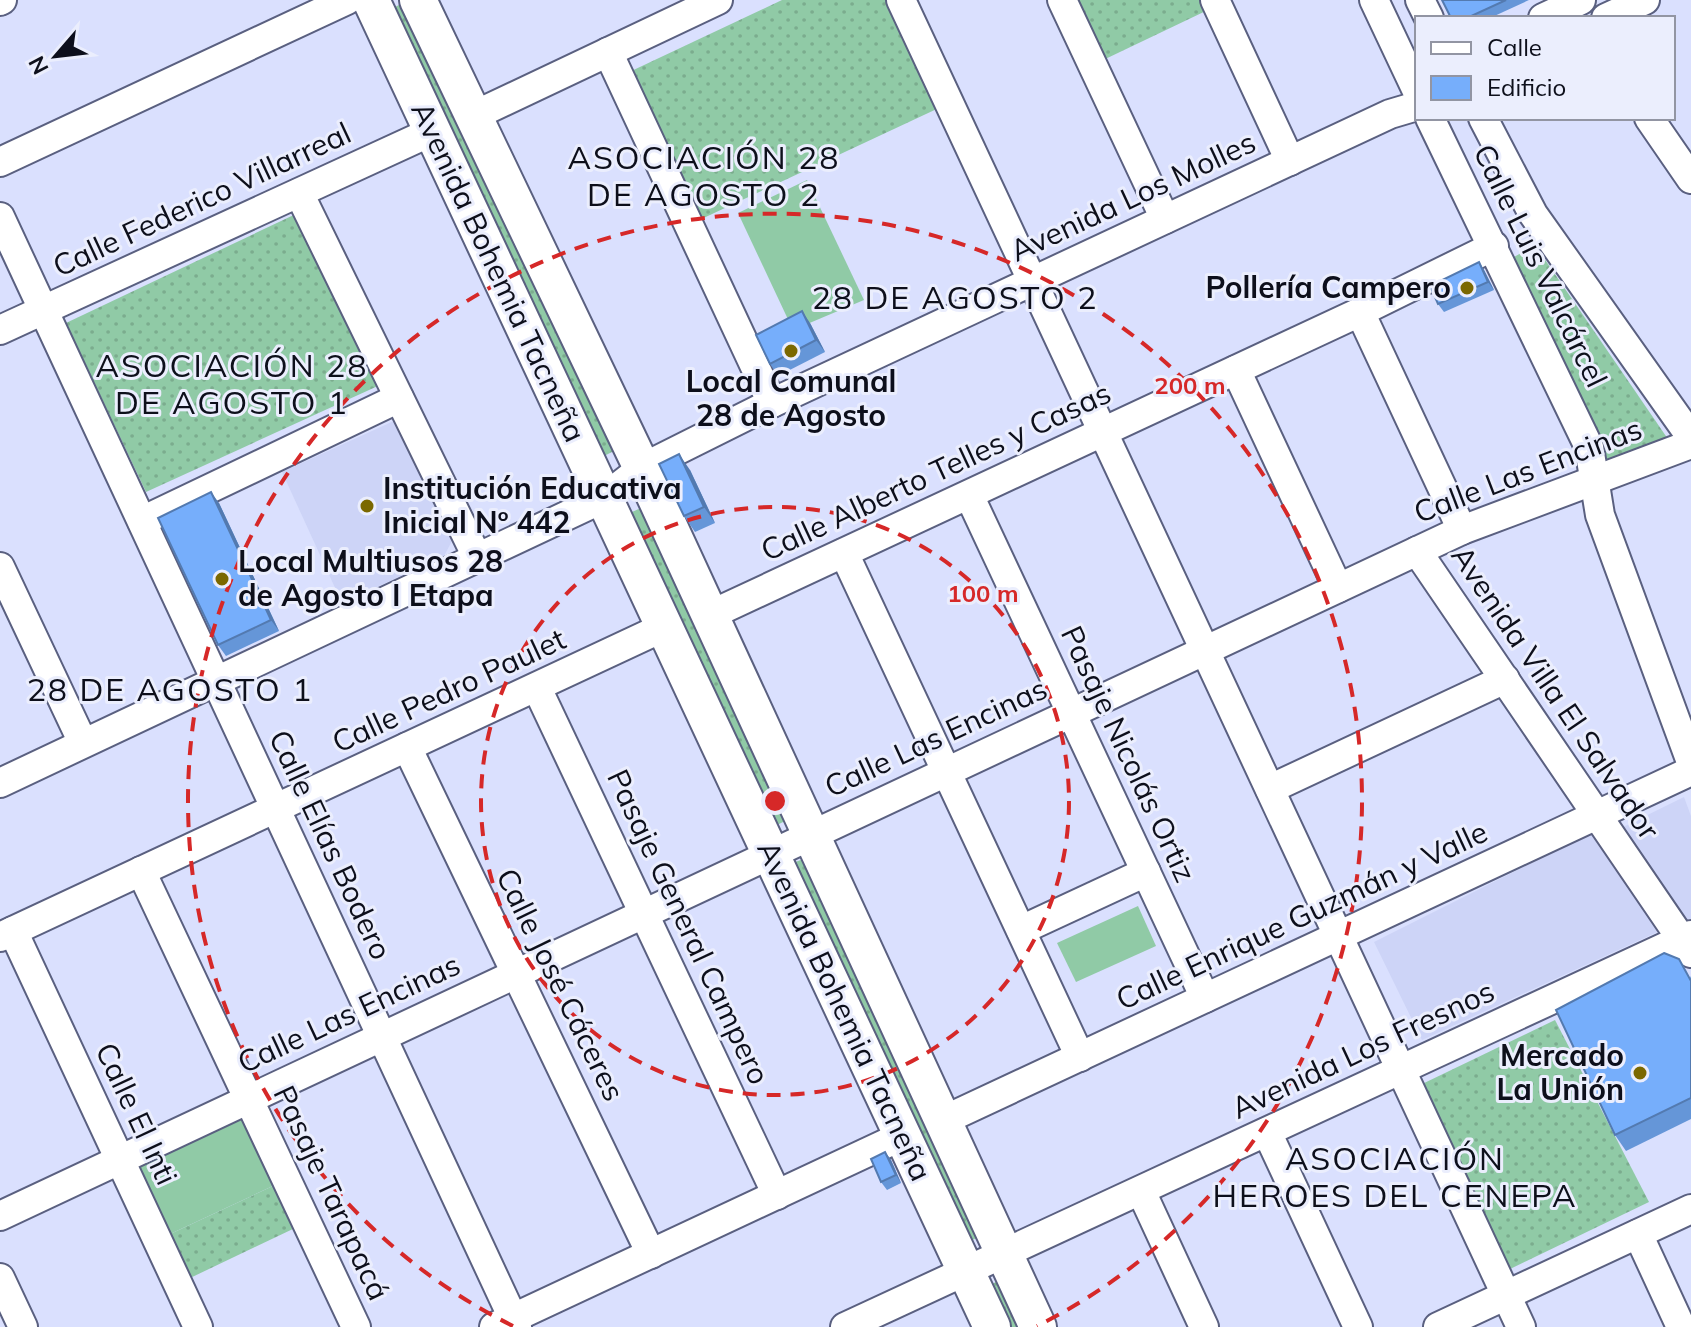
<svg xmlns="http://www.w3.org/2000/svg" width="1691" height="1327" font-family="Mulish,sans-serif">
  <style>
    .built { fill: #cdd4f7 }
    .grass { fill: url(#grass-dots) }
    .pitch { fill: #90caa6 }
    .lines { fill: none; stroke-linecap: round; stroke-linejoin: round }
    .minor-casing { stroke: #5a6080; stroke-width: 32 }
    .major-casing { stroke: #5a6080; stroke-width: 40 }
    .minor { stroke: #fff; stroke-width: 28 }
    .major { stroke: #fff; stroke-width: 36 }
    .wall { fill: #6596d8 }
    .shaded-wall { fill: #537ab0 }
    .building { fill: #76aefb; stroke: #537ab0; stroke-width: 2 }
    .ring { fill: none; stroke: #d62828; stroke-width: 4; stroke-dasharray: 14 10 }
    .poi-dot { fill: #7b6800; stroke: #ebeefd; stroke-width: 3 }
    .labels { text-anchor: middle; stroke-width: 6; stroke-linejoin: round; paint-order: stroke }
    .street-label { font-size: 30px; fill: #0d0f1b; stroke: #ebeefd }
    .poi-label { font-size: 30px; font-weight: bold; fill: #0d0f1b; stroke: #ebeefd; text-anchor: end }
    .neighbourhood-label { font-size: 32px; letter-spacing: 2px; fill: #0d0f1b; stroke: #ebeefd }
    .centre { fill: #d62828; stroke: #ebeefd; stroke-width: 4 }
    .ring-label { font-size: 24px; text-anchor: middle; font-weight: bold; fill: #d62828; stroke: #ebeefd; stroke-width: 6; stroke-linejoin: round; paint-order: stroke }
  </style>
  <defs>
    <pattern id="grass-dots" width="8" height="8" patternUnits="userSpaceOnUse" patternTransform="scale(2)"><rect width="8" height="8" fill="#90caa6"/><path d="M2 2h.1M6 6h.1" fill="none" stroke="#7bac8e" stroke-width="1.8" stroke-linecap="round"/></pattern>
  </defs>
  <rect width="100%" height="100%" fill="#dae0fe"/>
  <g class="built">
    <polygon points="396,420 452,541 444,556 342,603 282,472"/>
    <polygon points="1684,797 1691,816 1691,928 1621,828"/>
    <polygon points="1597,830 1664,929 1422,1040 1374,942"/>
  </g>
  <g class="grass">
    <polygon points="782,0 891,0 941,107 695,222 625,74"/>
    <polygon points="1070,0 1206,0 1210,9 1099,62"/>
    <polygon points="405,2 614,451 596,460 387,11"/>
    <polygon points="298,213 380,385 146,492 66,323"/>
    <polygon points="1535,245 1670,442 1608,467 1514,257"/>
    <polygon points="641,508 787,820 769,829 623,516"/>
    <polygon points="803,859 979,1237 963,1244 786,866"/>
    <polygon points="1555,1020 1649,1202 1506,1271 1418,1086"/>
    <polygon points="275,1185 295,1228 188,1279 168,1235"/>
    <polygon points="1000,1280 1022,1327 1000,1327 982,1289"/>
  </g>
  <g class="pitch">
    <polygon points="807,180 864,300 793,330 738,213"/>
    <polygon points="1138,906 1156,946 1076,982 1057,943"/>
    <polygon points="242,1113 275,1185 168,1235 135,1163"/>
  </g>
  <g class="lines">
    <defs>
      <g id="minor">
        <polyline points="901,0 1521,1327"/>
        <polyline points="1062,0 1165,219"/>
        <polyline points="1215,0 1290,161"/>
        <polyline points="1374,0 1417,91"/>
        <polyline points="1420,0 1429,18"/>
        <polyline points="0,1 2,0"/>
        <polyline points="1543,18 1581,0"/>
        <polyline points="1606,18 1645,0"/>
        <polyline points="608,52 772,403"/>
        <polyline points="473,116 718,0"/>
        <polyline points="1430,118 1589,447 1600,515 1691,762"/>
        <polyline points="1483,118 1533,214 1691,437"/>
        <polyline points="1649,118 1691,179"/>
        <polyline points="0,162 347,0"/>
        <polyline points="299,193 478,559"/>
        <polyline points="0,217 517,1327"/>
        <polyline points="1360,312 1462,530"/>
        <polyline points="0,330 433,131"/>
        <polyline points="1236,370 1338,588"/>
        <polyline points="969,495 1205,998"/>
        <polyline points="142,521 399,398"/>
        <polyline points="1417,551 1691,953"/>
        <polyline points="844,553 1080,1057"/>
        <polyline points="0,567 83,743"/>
        <polyline points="710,615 1360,312 1494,246"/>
        <polyline points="537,688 777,1195"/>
        <polyline points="407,747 651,1254"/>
        <polyline points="0,783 604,498 642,468 772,403 1390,114 1417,106"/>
        <polyline points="1270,789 1505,679"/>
        <polyline points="141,871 356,1327"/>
        <polyline points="1021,930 1146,872"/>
        <polyline points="13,931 198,1327"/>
        <polyline points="0,937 664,627"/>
        <polyline points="942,1121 1691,771"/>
        <polyline points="1267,1132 1358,1327"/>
        <polyline points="1141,1191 1204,1327"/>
        <polyline points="0,1216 1462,530 1691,444"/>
        <polyline points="1638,1234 1681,1327"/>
        <polyline points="0,1278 23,1327"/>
        <polyline points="494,1327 902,1136"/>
        <polyline points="845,1327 1691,935"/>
        <polyline points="1438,1327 1691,1209"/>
      </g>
      <g id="major">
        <polyline points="371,0 992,1327"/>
        <polyline points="418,0 642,468 1038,1327"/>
      </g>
    </defs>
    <use href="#minor" class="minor-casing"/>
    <use href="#major" class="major-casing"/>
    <use href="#minor" class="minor"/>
    <use href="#major" class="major"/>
  </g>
  <g class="wall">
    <polygon points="1442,0 1529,0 1490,18 1451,18"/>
    <polygon points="1479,262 1484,270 1494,290 1444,312 1438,304"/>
    <polygon points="810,323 825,352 778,376 770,364"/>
    <polygon points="690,470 715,523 695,532 684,516"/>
    <polygon points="219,503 279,631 226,656 218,645"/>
    <polygon points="1691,976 1691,1119 1626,1151 1615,1135"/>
    <polygon points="885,1152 891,1160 901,1183 887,1190 881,1182"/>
  </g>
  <g class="shaded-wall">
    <polygon points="1479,262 1484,270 1494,290 1488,282"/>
    <polygon points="802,311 810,323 825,352 816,340"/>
    <polygon points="679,454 690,470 715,523 704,507"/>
    <polygon points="211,492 219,503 279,631 271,620"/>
    <polygon points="885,1152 891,1160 901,1183 896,1175"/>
  </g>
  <g class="building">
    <polygon points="1442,0 1506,0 1467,18 1451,18"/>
    <polygon points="1479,262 1488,282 1438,304 1430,286"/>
    <polygon points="802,311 816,340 770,364 756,335"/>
    <polygon points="679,454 704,507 684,516 659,464"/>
    <polygon points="211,492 271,620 218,645 158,518"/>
    <polygon points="1664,953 1679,959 1691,981 1691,1098 1615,1135 1556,1010"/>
    <polygon points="885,1152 896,1175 881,1182 871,1159"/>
  </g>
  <g class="ring">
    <circle cx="775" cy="801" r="294"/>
    <path d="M513 1326A587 587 0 1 1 1037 1326"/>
  </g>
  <g class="poi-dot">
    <circle cx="1467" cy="288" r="8"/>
    <circle cx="791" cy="351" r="8"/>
    <circle cx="367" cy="506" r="8"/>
    <circle cx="222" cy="579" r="8"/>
    <circle cx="1640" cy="1073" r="8"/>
  </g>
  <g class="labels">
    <g class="street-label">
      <text transform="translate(1133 197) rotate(-25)" y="10">Avenida Los Molles</text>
      <text transform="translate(202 200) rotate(-25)" y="10">Calle Federico Villarreal</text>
      <text transform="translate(1540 266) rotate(64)" y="10">Calle Luis Valcárcel</text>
      <text transform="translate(498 272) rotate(65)" y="10">Avenida Bohemia Tacneña</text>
      <text transform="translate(1528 471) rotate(-21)" y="10">Calle Las Encinas</text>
      <text transform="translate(936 472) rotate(-25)" y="10">Calle Alberto Telles y Casas</text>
      <text transform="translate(449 691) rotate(-25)" y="10">Calle Pedro Paulet</text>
      <text transform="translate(1555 693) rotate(56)" y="10">Avenida Villa El Salvador</text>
      <text transform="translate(936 738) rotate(-25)" y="10">Calle Las Encinas</text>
      <text transform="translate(1128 754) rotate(65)" y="10">Pasaje Nicolás Ortiz</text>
      <text transform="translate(330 845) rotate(65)" y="10">Calle Elías Bodero</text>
      <text transform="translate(1302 916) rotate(-25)" y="10">Calle Enrique Guzmán y Valle</text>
      <text transform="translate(688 927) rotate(65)" y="10">Pasaje General Campero</text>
      <text transform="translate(560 985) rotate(64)" y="10">Calle José Cáceres</text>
      <text transform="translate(844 1011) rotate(65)" y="10">Avenida Bohemia Tacneña</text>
      <text transform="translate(349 1014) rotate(-25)" y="10">Calle Las Encinas</text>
      <text transform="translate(1363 1050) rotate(-25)" y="10">Avenida Los Fresnos</text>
      <text transform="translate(136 1114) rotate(65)" y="10">Calle El Inti</text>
      <text transform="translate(331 1193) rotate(65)" y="10">Pasaje Tarapacá</text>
    </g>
    <g class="poi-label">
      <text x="1451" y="298">Pollería Campero</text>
      <text x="791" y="392" text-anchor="middle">Local Comunal<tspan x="791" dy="34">28 de Agosto</tspan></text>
      <text x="383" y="499" text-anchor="start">Institución Educativa<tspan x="383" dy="34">Inicial Nº 442</tspan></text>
      <text x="238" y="572" text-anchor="start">Local Multiusos 28<tspan x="238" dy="34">de Agosto I Etapa</tspan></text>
      <text x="1624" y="1066">Mercado<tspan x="1624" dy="34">La Unión</tspan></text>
    </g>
    <g class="neighbourhood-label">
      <text x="704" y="169">ASOCIACIÓN 28<tspan x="704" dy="37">DE AGOSTO 2</tspan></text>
      <text x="955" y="309">28 DE AGOSTO 2</text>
      <text x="232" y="377">ASOCIACIÓN 28<tspan x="232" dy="37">DE AGOSTO 1</tspan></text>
      <text x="170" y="701">28 DE AGOSTO 1</text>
      <text x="1395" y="1170">ASOCIACIÓN<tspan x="1395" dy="37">HEROES DEL CENEPA</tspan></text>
    </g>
  </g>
  <circle cx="775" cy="801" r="12" class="centre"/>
  <g class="ring-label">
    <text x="1190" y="394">200 m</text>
    <text x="983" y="602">100 m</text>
  </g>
  <rect x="1415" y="16" width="260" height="104" fill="#ebeefd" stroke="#9295a3" stroke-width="2"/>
  <rect x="1431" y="42" width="40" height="12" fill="#ffffff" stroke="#9295a3" stroke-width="2"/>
  <text x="1487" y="56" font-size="24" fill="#0d0f1b">Calle</text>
  <rect x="1431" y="76" width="40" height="24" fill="#76aefb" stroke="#9295a3" stroke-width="2"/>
  <text x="1487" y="96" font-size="24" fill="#0d0f1b">Edificio</text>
  <g transform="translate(56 56) rotate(242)" stroke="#ebeefd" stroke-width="6" paint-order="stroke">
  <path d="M0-6L14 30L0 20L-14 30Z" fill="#0d0f1b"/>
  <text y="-12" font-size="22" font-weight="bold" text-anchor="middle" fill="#0d0f1b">N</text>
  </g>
</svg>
